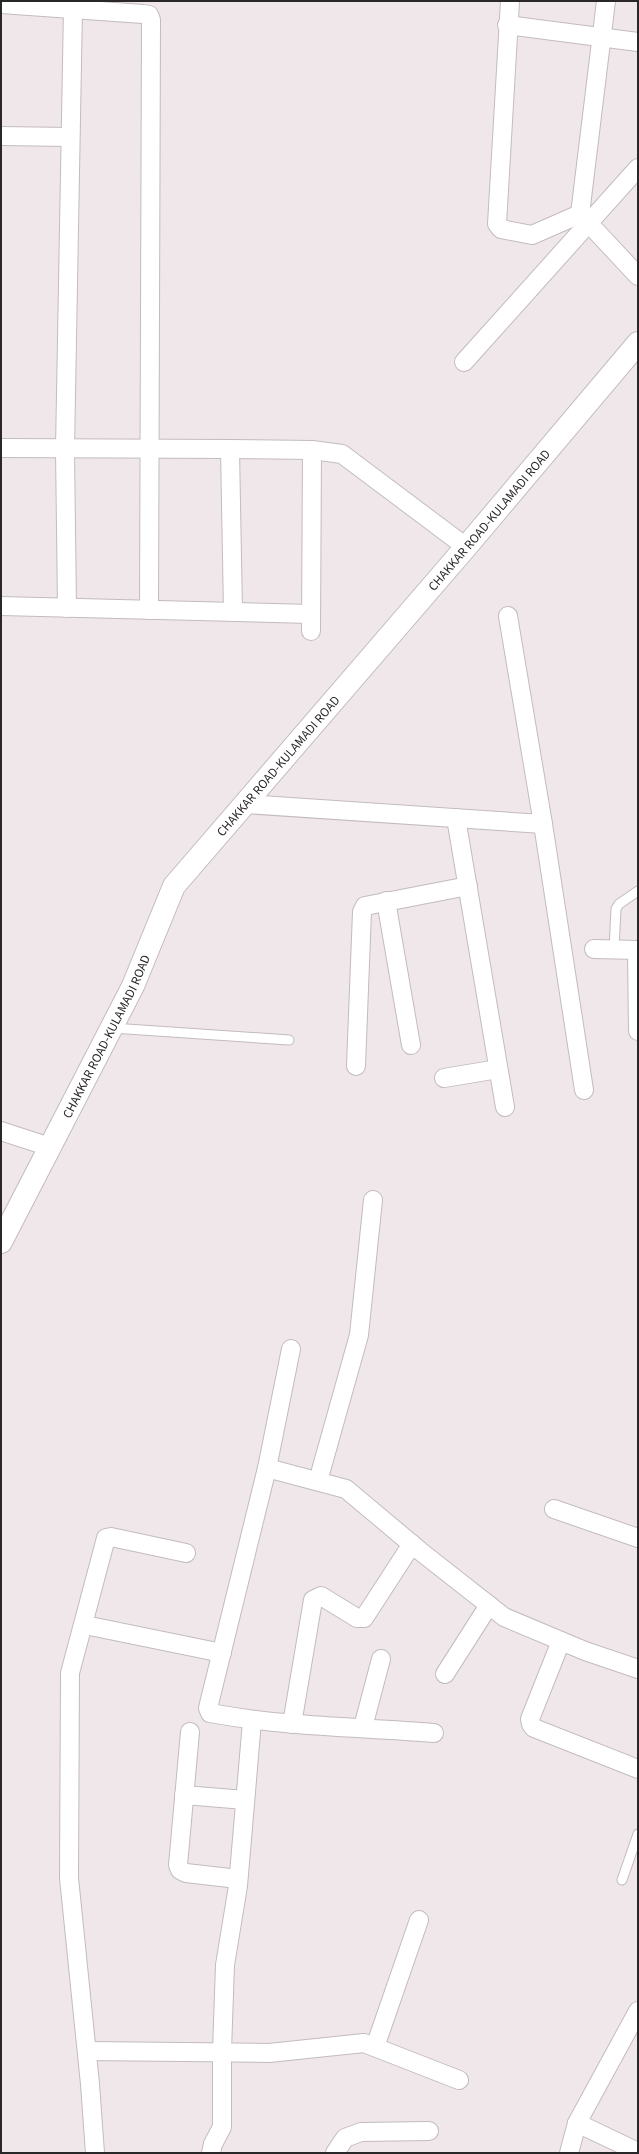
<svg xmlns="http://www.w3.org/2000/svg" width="639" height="2154" font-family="'Source Sans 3',sans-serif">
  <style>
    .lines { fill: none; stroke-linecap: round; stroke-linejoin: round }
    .lane-casing { stroke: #c3bbbe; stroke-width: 11 }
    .street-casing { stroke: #c3bbbe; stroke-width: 20 }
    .secondary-casing { stroke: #c3bbbe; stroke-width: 24 }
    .lane { stroke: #fff; stroke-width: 9 }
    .street { stroke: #fff; stroke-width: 18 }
    .secondary { stroke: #fff; stroke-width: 22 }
    .labels { text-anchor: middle; stroke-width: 3; stroke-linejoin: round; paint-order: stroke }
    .street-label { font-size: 13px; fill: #2a2728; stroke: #fdf4f8 }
  </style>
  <rect width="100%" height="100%" fill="#f0e7eb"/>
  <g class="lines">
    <defs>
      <g id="lane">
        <polyline points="614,949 616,909 619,904 638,891"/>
        <polyline points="112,1028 289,1040"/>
        <polyline points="622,1880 638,1834"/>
      </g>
      <g id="street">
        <polyline points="510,1 497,224 501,229 532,235 580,214"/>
        <polyline points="606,1 580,214 638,276"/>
        <polyline points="1,4 143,14 149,15 151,20 149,610"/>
        <polyline points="507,25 638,42"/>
        <polyline points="1,136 70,137"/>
        <polyline points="464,362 638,168"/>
        <polyline points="1,448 230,449 312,450 342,454 466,547"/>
        <polyline points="230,449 233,612"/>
        <polyline points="1,606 311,614"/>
        <polyline points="67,608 65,449 73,8"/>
        <polyline points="508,616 543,824 584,1090"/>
        <polyline points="311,631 312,450"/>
        <polyline points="245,804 543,824"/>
        <polyline points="456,818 505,1107"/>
        <polyline points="386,901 411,1045"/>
        <polyline points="594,949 638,950"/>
        <polyline points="637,950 638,1031"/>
        <polyline points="356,1066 362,912 365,906 468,886"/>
        <polyline points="444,1078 498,1069"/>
        <polyline points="1,1131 50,1147"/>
        <path d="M291 1349 267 1468 208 1708 210 1713 216 1714C288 1727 361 1727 434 1733"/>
        <polyline points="267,1468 346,1489 420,1551 504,1617 585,1651 638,1669"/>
        <polyline points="318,1481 359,1335 373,1200"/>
        <polyline points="554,1509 638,1538"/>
        <polyline points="85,1625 222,1653"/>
        <polyline points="561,1641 530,1719 531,1724 534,1728 638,1769"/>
        <polyline points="445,1674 489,1605"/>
        <polyline points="292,1724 313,1600 321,1596 357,1618 364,1618 412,1544"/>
        <polyline points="363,1727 381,1659"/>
        <polyline points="190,1732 178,1865 180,1870 186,1873 238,1879"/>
        <polyline points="184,1795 245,1800"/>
        <polyline points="375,2047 419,1920"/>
        <polyline points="87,2051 269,2053 364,2043 459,2080"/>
        <polyline points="577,2123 638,2152"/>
        <polyline points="95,2153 90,2084 69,1878 70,1673 106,1538 111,1537 186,1553"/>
        <polyline points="211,2153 213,2144 222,2127 222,2051 225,1965 238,1886 252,1721"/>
        <polyline points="335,2153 345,2138 361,2132 429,2131"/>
        <polyline points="569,2153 577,2123 638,2011"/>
      </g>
      <g id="secondary">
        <path id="s1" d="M1 1242 133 986 174 886 466 547 638 343"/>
      </g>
    </defs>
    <use href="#lane" class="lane-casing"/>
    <use href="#street" class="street-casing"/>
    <use href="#secondary" class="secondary-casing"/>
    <use href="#lane" class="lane"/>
    <use href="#street" class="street"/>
    <use href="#secondary" class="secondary"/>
  </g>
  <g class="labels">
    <g class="street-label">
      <text dy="5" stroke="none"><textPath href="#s1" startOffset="879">CHAKKAR ROAD-KULAMADI ROAD</textPath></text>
      <text dy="5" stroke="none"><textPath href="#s1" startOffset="555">CHAKKAR ROAD-KULAMADI ROAD</textPath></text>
      <text dy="5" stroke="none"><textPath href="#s1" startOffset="231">CHAKKAR ROAD-KULAMADI ROAD</textPath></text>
    </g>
  </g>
  <rect width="639" height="2154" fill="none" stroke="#2a2728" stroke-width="4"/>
</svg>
